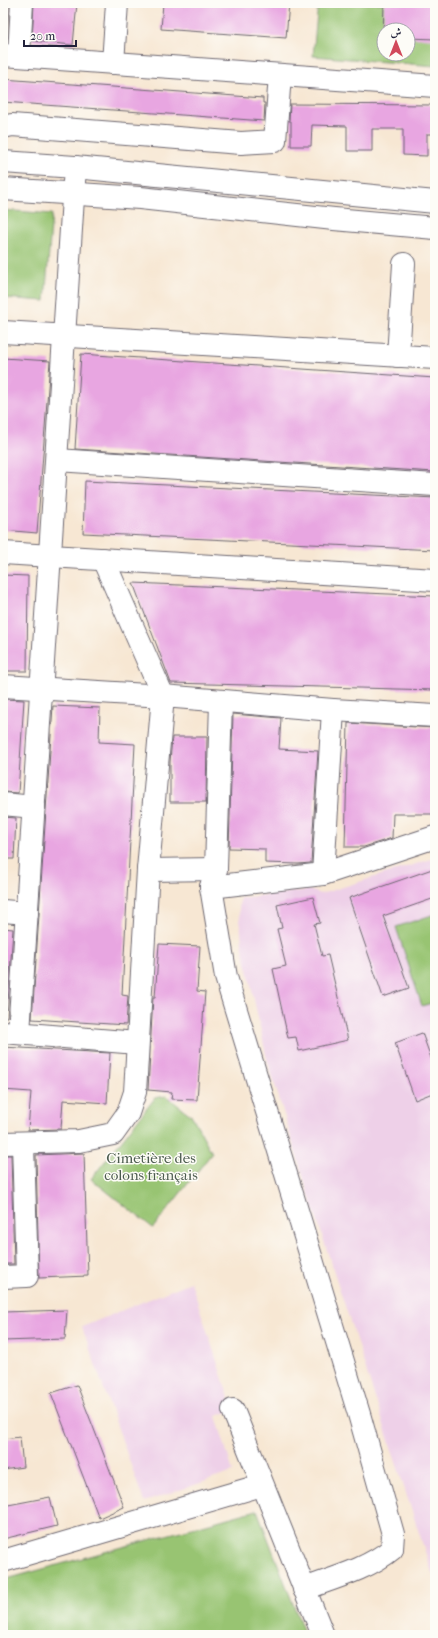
<svg xmlns="http://www.w3.org/2000/svg" width="438" height="1638" font-family="'IM FELL French Canon',Amiri,serif">
  <style>
    .built { fill: #eed0e8 }
    .green { fill: #98c472; stroke: #5d7356; fill-rule: evenodd }
    .building { fill: #e8a6e1 }
    .lines { fill: none; stroke-linecap: round; stroke-linejoin: round }
    .minor-casing { stroke: #6d6770; stroke-width: 24 }
    .minor { stroke: #fff; stroke-width: 22 }
    .labels { text-anchor: middle; stroke-width: 3; stroke-linejoin: round; paint-order: stroke }
    .park-label { font-size: 15px; fill: #4b5b4e; stroke: #fdfcf7 }
  </style>
  <rect width="100%" height="100%" fill="#fdfcf7"/>
  <filter id="ink" filterUnits="userSpaceOnUse"><feTurbulence type="fractalNoise" baseFrequency=".025" numOctaves="2"/><feDisplacementMap in="SourceGraphic" scale="8" xChannelSelector="R" yChannelSelector="G"/><feConvolveMatrix kernelMatrix="1 2 1 2 8 2 1 2 1" color-interpolation-filters="sRGB"/></filter>
  <filter id="wash" filterUnits="userSpaceOnUse"><feTurbulence type="fractalNoise" baseFrequency=".012" numOctaves="4" result="noise"/><feDisplacementMap in="SourceGraphic" scale="16" xChannelSelector="R" yChannelSelector="G"/><feGaussianBlur stdDeviation="0.9" result="paint"/><feColorMatrix in="noise" values="0 0 0 0 0 0 0 0 0 0 0 0 0 0 0 0 0 1.4 0 .05"/><feComposite in="paint" operator="in"/></filter>
  <g filter="url(#wash)">
    <rect width="100%" height="100%" fill="#f7e7d3"/>
    <g class="built">
      <polygon points="435,858 435,1582 306,1186 267,1059 242,944 239,909 240,898 309,890 321,894"/>
      <polygon points="191,1282 233,1410 216,1416 233,1472 144,1502 82,1327"/>
    </g>
    <g class="green">
      <path d="M318 3H435V66L313 56ZM384 30H408V54H384Z"/>
      <polygon points="3,210 52,214 45,301 3,298"/>
      <polygon points="435,914 435,1002 422,1006 396,927"/>
      <polygon points="166,1096 192,1116 212,1153 153,1228 91,1179 155,1098"/>
      <polygon points="257,1510 305,1635 3,1635 3,1580"/>
    </g>
    <g id="blocks">
      <g class="building">
        <polygon points="3,3 9,3 7,38 3,38"/>
        <polygon points="34,3 77,3 73,45 32,41"/>
        <polygon points="163,3 289,3 286,38 161,29"/>
        <polygon points="384,3 435,3 435,39 408,38 408,30 384,30 384,37 383,37"/>
        <polygon points="3,79 263,98 263,103 265,103 264,121 3,102"/>
        <polygon points="290,104 435,105 435,134 427,134 427,156 403,155 403,129 372,129 372,151 347,151 347,126 312,125 311,146 291,146 291,121 289,121"/>
        <polygon points="81,354 435,378 435,472 75,449"/>
        <polygon points="3,358 50,361 37,533 3,530"/>
        <polygon points="85,481 435,498 435,550 83,533"/>
        <polygon points="3,575 28,576 27,671 3,671"/>
        <polygon points="133,583 435,596 435,690 171,683"/>
        <polygon points="3,699 24,700 18,793 3,792"/>
        <polygon points="53,706 100,708 99,742 135,744 122,995 128,996 126,1025 32,1019"/>
        <polygon points="233,714 281,718 279,749 318,751 311,863 298,864 265,863 265,849 229,848"/>
        <polygon points="348,723 435,728 435,814 393,814 392,838 364,847 345,847"/>
        <polygon points="172,737 207,737 206,802 170,802 170,762"/>
        <polygon points="3,817 16,818 14,859 3,859"/>
        <polygon points="435,868 435,898 383,916 409,988 383,997 349,898"/>
        <polygon points="313,897 320,923 314,924 322,956 328,955 348,1040 299,1051 296,1037 288,1038 273,969 286,966 277,929 282,928 277,905"/>
        <polygon points="3,928 13,929 7,1017 3,1017"/>
        <polygon points="159,944 200,946 197,991 205,992 197,1100 171,1099 172,1092 148,1090 153,997 155,997"/>
        <polygon points="422,1033 435,1069 435,1092 415,1100 395,1043"/>
        <polygon points="3,1047 110,1053 107,1103 63,1100 61,1129 28,1130 31,1092 3,1090"/>
        <polygon points="84,1153 88,1276 39,1278 36,1155"/>
        <polygon points="3,1155 11,1155 14,1264 3,1264"/>
        <polygon points="67,1310 65,1339 3,1341 3,1312"/>
        <polygon points="77,1385 124,1507 99,1518 51,1393"/>
        <polygon points="20,1437 23,1467 3,1470 3,1439"/>
        <polygon points="50,1497 57,1526 3,1539 3,1506"/>
      </g>
    </g>
  </g>
  <g filter="url(#ink)">
    <use href="#blocks" fill-opacity="0" stroke="#6d6770" stroke-width="1"/>
    <g class="lines">
      <defs>
        <g id="minor">
          <polyline points="3,55 435,86"/>
          <polyline points="19,56 22,3"/>
          <polyline points="113,63 117,3"/>
          <polyline points="3,127 12,125 241,143 275,141 280,75"/>
          <polyline points="3,162 75,167 435,202"/>
          <polyline points="3,189 140,198 334,219 435,228"/>
          <polyline points="3,332 435,358"/>
          <polyline points="398,356 404,264"/>
          <polyline points="57,460 435,485"/>
          <polyline points="3,553 435,580"/>
          <polyline points="3,686 163,696 333,710 435,716"/>
          <polyline points="3,804 34,807"/>
          <polyline points="216,869 221,702"/>
          <path d="M148 870 216 869 211 887 226 977 359 1414 393 1534 392 1549C368 1569 334 1578 304 1589"/>
          <polyline points="323,874 333,710"/>
          <polyline points="211,887 323,874 435,837"/>
          <polyline points="3,911 27,913"/>
          <polyline points="3,1032 137,1043"/>
          <polyline points="19,1033 75,167"/>
          <polyline points="3,1143 79,1141 113,1134 128,1113 135,1092 148,870 163,696 103,559"/>
          <polyline points="3,1277 27,1276 23,1144"/>
          <polyline points="233,1410 323,1635"/>
          <polyline points="3,1561 262,1485"/>
        </g>
      </defs>
      <use href="#minor" class="minor-casing"/>
      <use href="#minor" class="minor"/>
    </g>
  </g>
  <g class="labels">
    <g class="park-label">
      <text x="151" y="1163">Cimetière des<tspan x="151" dy="17">colons français</tspan></text>
    </g>
  </g>
  <rect width="438" height="1638" fill="none" stroke="#fdfcf7" stroke-width="16"/>
  <g transform="translate(396 42)"><circle r="19" fill="#fdfcf7" stroke="#a5a5ac"/>
  <path d="M0-3L7 15L0 10L-7 15Z" fill="#d1495b"/>
  <text y="-6" font-size="11" font-weight="bold" text-anchor="middle" fill="#22223b">ش</text>
  </g>
  <path d="M24 40v6h52v-6" fill="none" stroke="#22223b" stroke-width="2"/>
  <text x="30" y="40" font-size="12" fill="#22223b" stroke="#fdfcf7" stroke-width="3" paint-order="stroke">20 m</text>
</svg>
